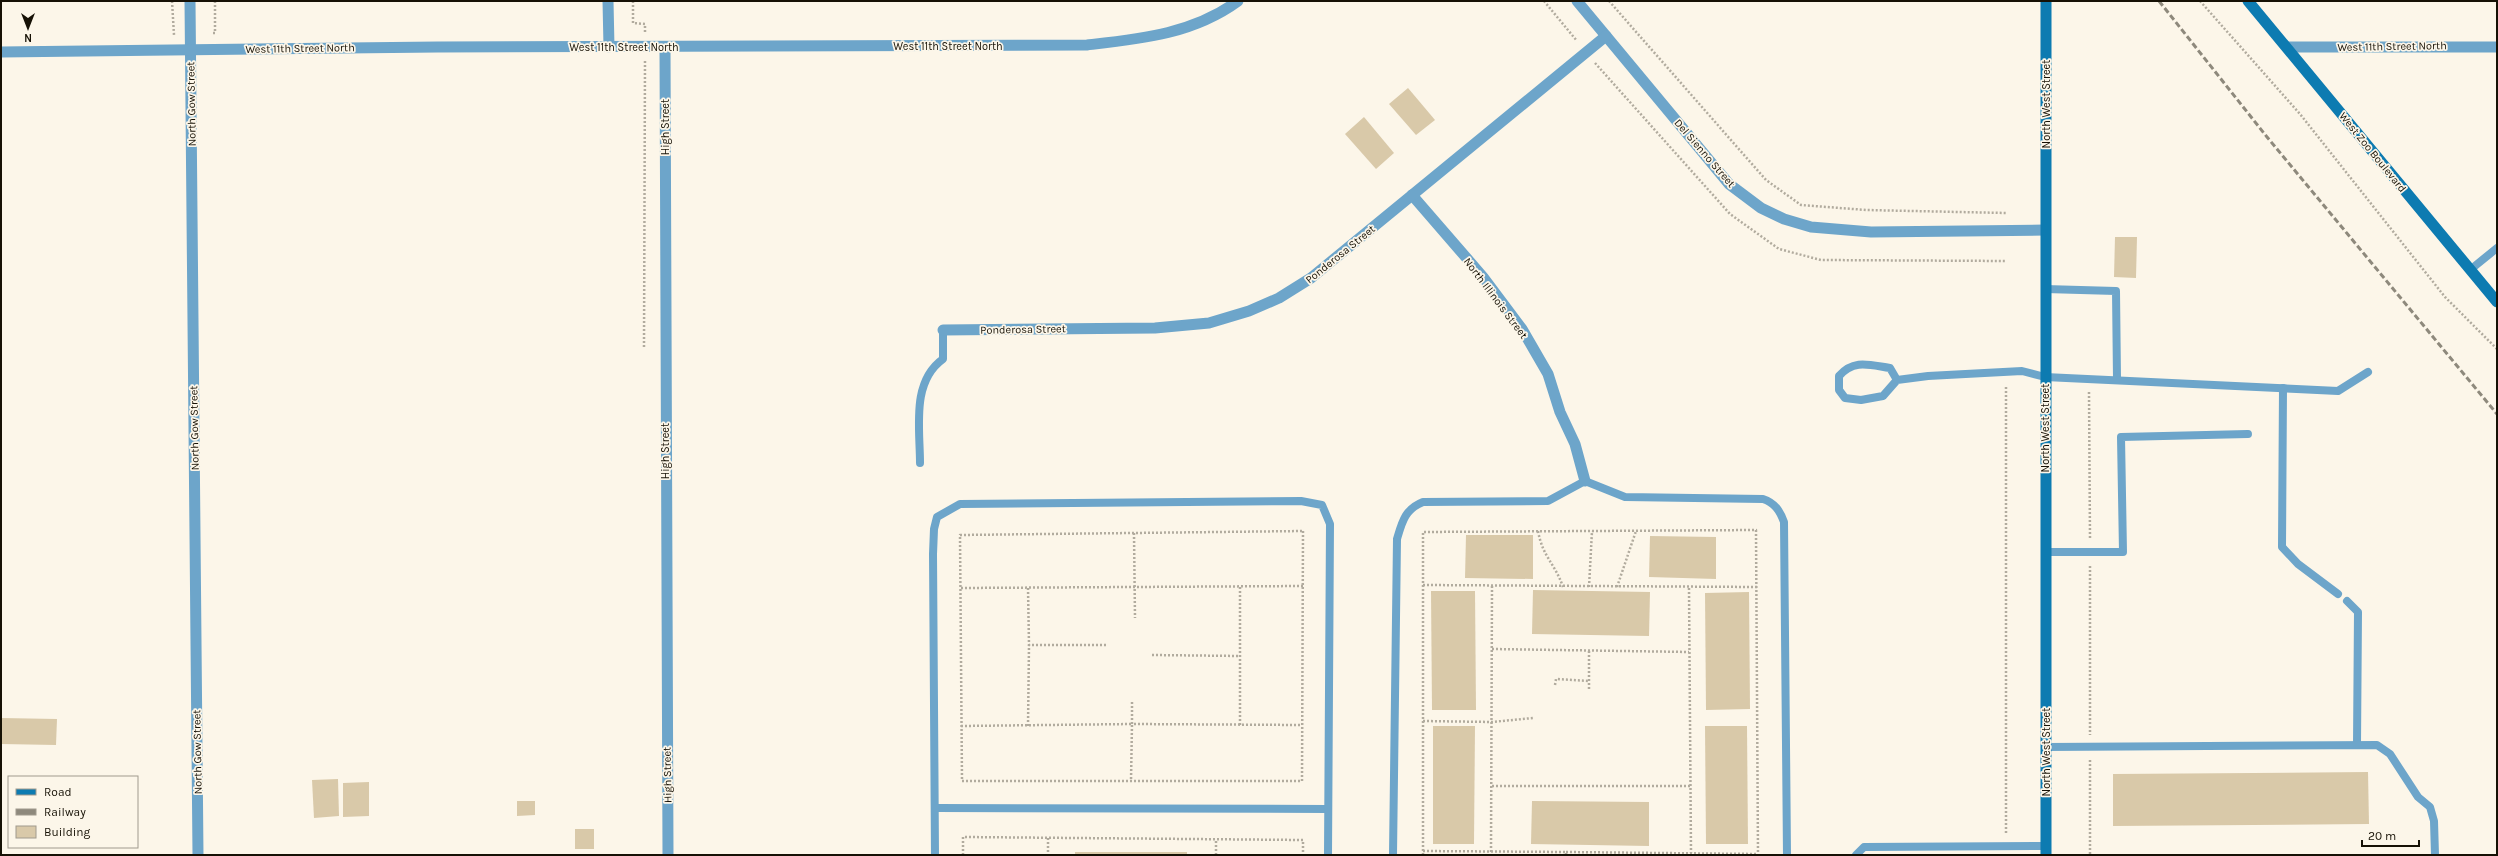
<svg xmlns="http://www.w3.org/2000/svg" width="2498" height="856" font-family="Karla,sans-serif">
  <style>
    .building { fill: #d9c9a9 }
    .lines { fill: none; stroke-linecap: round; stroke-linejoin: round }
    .path { stroke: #b1ab9e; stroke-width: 2.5; stroke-dasharray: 2 2; stroke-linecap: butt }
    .service { stroke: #6da5ca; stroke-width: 8 }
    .minor { stroke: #6da5ca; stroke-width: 11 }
    .secondary { stroke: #0d7bb1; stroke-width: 11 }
    .rail { stroke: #8e897c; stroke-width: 3; stroke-dasharray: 6 3; stroke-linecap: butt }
    .labels { text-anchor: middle; stroke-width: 3.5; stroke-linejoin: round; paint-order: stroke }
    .street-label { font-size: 11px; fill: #161105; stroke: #fcf6e9 }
  </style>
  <rect width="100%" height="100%" fill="#fcf6e9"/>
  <g class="building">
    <polygon points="1408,88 1435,120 1416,135 1389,104"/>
    <polygon points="1364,117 1394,153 1376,169 1345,134"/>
    <polygon points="2115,237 2137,237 2136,278 2114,277"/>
    <polygon points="1466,535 1533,535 1533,579 1465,578"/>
    <polygon points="1650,536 1716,537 1716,579 1649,577"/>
    <polygon points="1533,590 1650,592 1649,636 1532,634"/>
    <polygon points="1431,591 1475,591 1476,710 1432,710"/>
    <polygon points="1749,592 1750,709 1706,710 1705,593"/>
    <polygon points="1,718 57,719 56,745 1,744"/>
    <polygon points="1433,726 1475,726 1474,844 1433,844"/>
    <polygon points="1705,726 1747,726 1748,844 1706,844"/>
    <polygon points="2368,772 2369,824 2113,826 2113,774"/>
    <polygon points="338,779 339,816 314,818 312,780"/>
    <polygon points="369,782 369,816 343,817 343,783"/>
    <polygon points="517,801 535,801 535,815 517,816"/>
    <polygon points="1532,801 1649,802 1649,846 1531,844"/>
    <rect x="575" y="829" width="19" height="20"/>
    <rect x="1075" y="852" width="112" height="3"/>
  </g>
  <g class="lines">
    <g class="path">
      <polyline points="172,1 174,35"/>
      <polyline points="633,1 633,23 645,24 645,32"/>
      <polyline points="1544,1 1577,41"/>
      <polyline points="1609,1 1766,180 1801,205 1866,210 2006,213"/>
      <polyline points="2200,1 2300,114 2445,297 2497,349"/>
      <polyline points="213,33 215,33 215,1"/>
      <polyline points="1595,63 1730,214 1779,249 1821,260 2006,261"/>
      <polyline points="644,347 645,61"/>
      <polyline points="2089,392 2090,539"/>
      <polygon points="1303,531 1302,781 962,781 960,535"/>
      <path d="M1538 531C1543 558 1555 563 1563 587"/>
      <polyline points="1134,533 1135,618"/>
      <polyline points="2090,566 2090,735"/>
      <polyline points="1423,585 1757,587"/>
      <polyline points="1240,587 1240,725"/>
      <polyline points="1589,587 1592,531"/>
      <polyline points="1617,587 1636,531"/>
      <polyline points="961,588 1303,586"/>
      <polyline points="1028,588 1029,645 1106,645"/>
      <polyline points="1689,588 1691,853"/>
      <polyline points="1492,649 1689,652"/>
      <polyline points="1589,651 1589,691"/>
      <polyline points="1152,655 1240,656"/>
      <polyline points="1555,685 1556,679 1589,681"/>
      <polyline points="1132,702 1132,724 1302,725"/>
      <polyline points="1423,721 1492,722 1533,718"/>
      <polyline points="961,726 1132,724 1131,781"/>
      <polyline points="1028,726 1029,645"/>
      <polyline points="2090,760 2090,855"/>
      <polyline points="1492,786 1690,786"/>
      <polyline points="2006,833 2006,386"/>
      <polyline points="1048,838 1048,855"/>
      <polyline points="1423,851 1566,852 1566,855"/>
      <polyline points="1491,852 1492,586"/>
      <polyline points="1566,852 1758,854"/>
      <polyline points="963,855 963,837 1303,840 1303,855"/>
      <polyline points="1216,855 1216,839"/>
      <polyline points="1423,855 1423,532 1756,530 1758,855"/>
    </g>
    <g class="service">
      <polyline points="2470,270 2497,248"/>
      <polyline points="2045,289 2116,291 2117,379"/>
      <path d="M1897 380 1890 368C1869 365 1854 359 1839 376V390L1845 398 1861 400 1883 396 1897 380 1928 376 2022 371 2045 377 2338 391 2368 372"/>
      <polyline points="2283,388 2282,547 2298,564 2338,594"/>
      <path d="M920 463C920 428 911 382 943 359V330"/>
      <polyline points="2045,552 2123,552 2121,437 2248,434"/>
      <polyline points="2347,601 2358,612 2357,744"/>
      <polyline points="2046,747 2377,745 2390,754 2418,797 2430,807 2434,821 2435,855"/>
      <polyline points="936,808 1328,809"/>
      <polyline points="935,855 933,554 934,529 937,517 960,504 1301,501 1322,505 1330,524 1328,855"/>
      <path d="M1393 855 1397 539C1402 522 1405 509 1423 502L1548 501 1585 481 1625 497 1763 499C1775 503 1780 511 1784 522L1787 855"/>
      <polyline points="1856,855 1864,847 2045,846"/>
    </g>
    <g class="minor">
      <polyline points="190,1 198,855"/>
      <polyline points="608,1 609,47"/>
      <polyline points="1577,1 1729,184 1761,208 1784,219 1811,227 1871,232 2045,230"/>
      <polyline points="665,47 668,855"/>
      <polyline points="2287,47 2497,47"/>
      <path d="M1 52 438 47 1087 45C1140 39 1193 34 1238 1"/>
      <polyline points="1412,195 1483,277 1522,329 1548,374 1560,412 1575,444 1585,481"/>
      <polyline points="943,330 1155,328 1209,323 1249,311 1279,298 1311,278 1606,36"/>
    </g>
    <g class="secondary">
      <polyline points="2248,1 2497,302"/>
      <polyline points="2046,855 2046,1"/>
    </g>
    <polyline class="rail" points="2159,1 2267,137 2497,414"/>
  </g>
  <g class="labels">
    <g class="street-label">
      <text x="948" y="50">West 11th Street North</text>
      <text transform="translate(2392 46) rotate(-1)" y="4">West 11th Street North</text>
      <text x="624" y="51">West 11th Street North</text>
      <text transform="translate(300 48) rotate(-1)" y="4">West 11th Street North</text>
      <text transform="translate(191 104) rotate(-91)" y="4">North Gow Street</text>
      <text transform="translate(2046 104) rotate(-90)" y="4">North West Street</text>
      <text transform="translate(665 127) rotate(-90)" y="4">High Street</text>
      <text transform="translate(2373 152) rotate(51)" y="4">West Zoo Boulevard</text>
      <text transform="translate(1705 153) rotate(49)" y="4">Del Sienno Street</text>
      <text transform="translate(1340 254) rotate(-39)" y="4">Ponderosa Street</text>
      <text transform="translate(1496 298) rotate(53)" y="4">North Illinois Street</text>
      <text transform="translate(1023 329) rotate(-1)" y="4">Ponderosa Street</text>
      <text transform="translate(194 428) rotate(-91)" y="4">North Gow Street</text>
      <text transform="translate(2045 428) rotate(-90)" y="4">North West Street</text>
      <text transform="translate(665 451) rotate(-90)" y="4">High Street</text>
      <text transform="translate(197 752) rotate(-91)" y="4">North Gow Street</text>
      <text transform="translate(2046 752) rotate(-90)" y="4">North West Street</text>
      <text transform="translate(667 775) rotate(-91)" y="4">High Street</text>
    </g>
  </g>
  <rect width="2498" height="856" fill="none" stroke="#161105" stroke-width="4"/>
  <rect x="8" y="776" width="130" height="72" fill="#fcf6e9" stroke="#a09a8e"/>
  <rect x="16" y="789" width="20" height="6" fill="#0d7bb1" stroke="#a09a8e"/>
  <text x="44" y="796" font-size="12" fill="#161105">Road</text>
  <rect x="16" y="809" width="20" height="6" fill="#8e897c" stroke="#a09a8e"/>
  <text x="44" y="816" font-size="12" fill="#161105">Railway</text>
  <rect x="16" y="826" width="20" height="12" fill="#d9c9a9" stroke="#a09a8e"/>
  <text x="44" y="836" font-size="12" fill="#161105">Building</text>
  <g transform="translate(28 28) rotate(180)" stroke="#fcf6e9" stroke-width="3" paint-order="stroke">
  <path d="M0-3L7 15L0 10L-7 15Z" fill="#161105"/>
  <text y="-6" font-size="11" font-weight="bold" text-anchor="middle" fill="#161105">N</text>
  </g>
  <path d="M2362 840v6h57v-6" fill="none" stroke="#161105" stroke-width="2"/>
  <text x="2368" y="840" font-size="12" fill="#161105" stroke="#fcf6e9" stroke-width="3" paint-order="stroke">20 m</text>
</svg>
